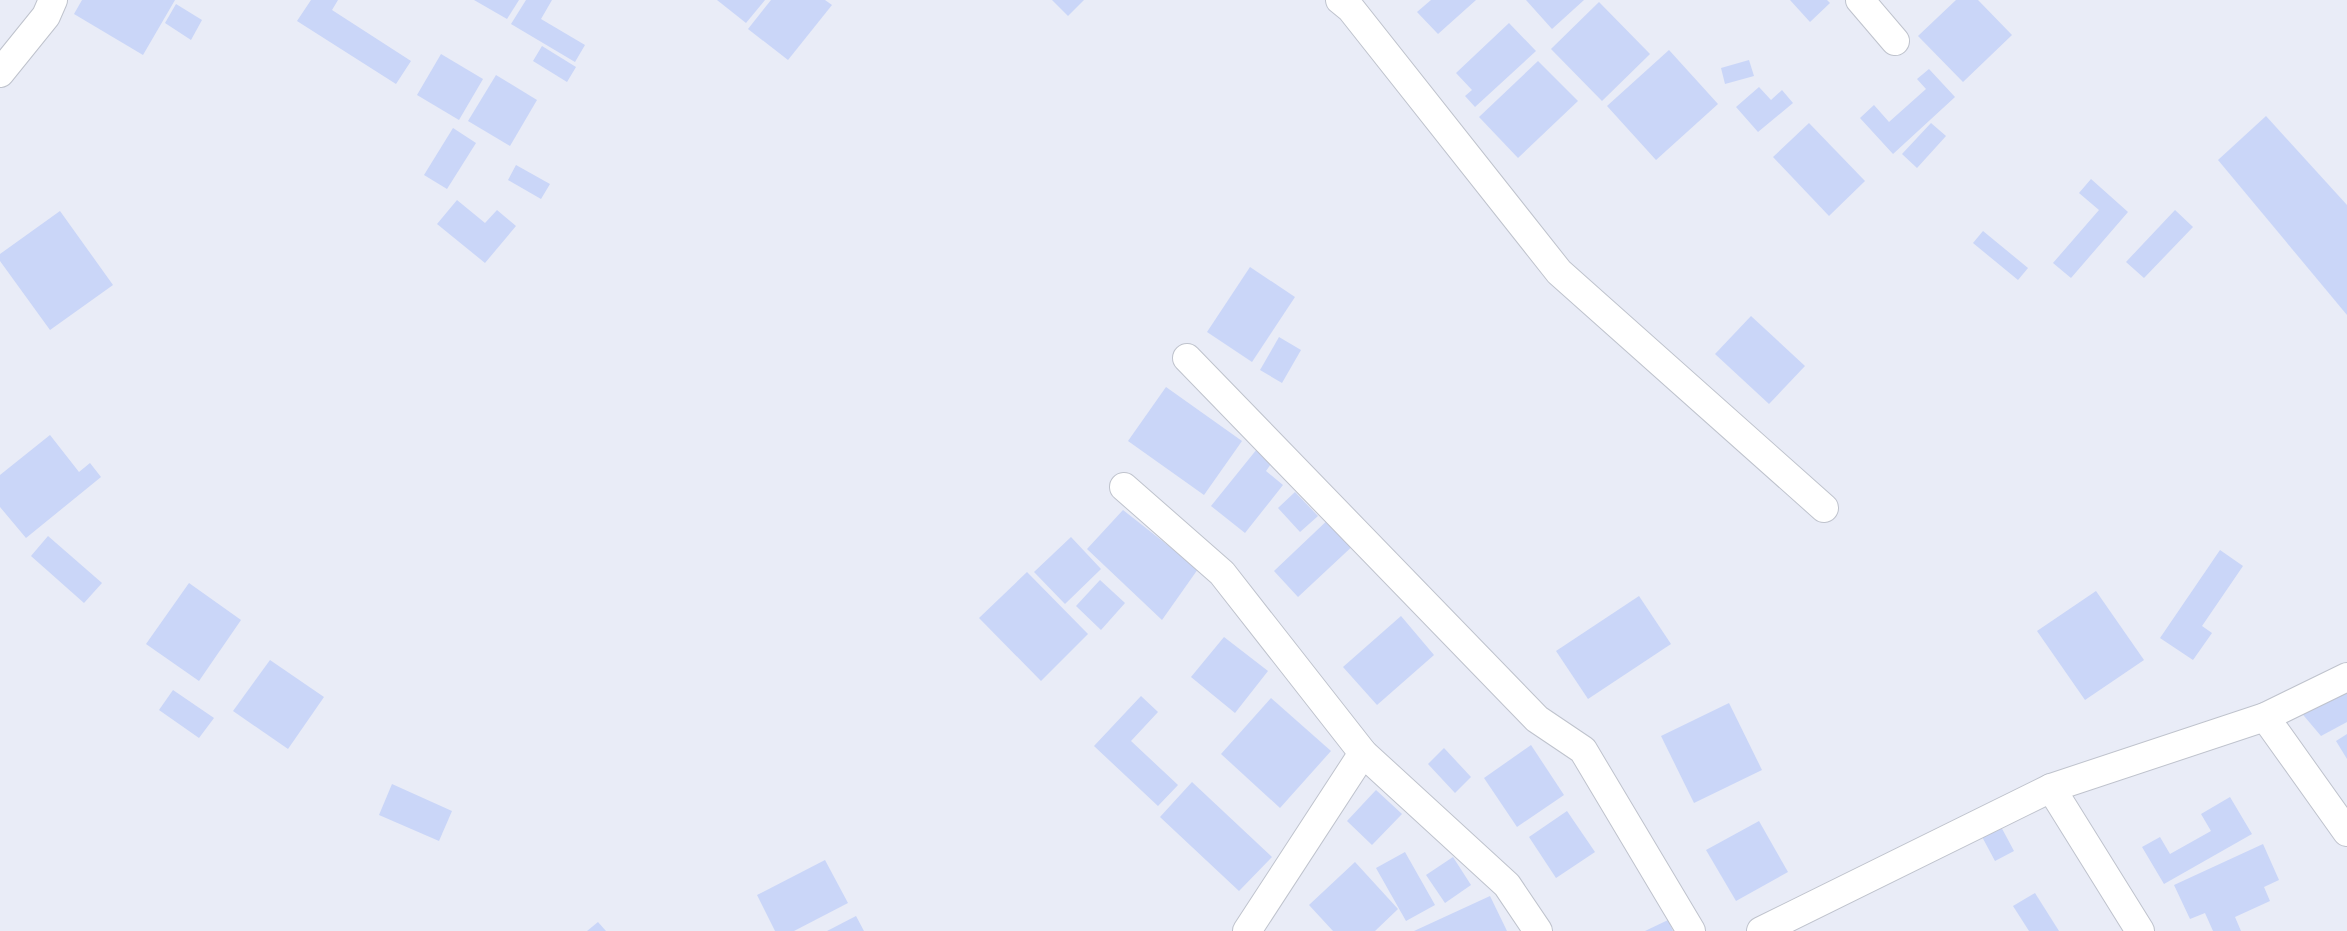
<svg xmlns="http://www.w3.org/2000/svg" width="2347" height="931" font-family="Helvetica,sans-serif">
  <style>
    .building { fill: #cad6f8 }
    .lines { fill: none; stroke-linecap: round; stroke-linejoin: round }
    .minor-casing { stroke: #bfc3cd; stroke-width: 30 }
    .tertiary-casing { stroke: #bfc3cd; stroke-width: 30 }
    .minor { stroke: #fff; stroke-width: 28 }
    .tertiary { stroke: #fff; stroke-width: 28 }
  </style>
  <rect width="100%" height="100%" fill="#e9ecf7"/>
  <g class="building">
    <polygon points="82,0 175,0 143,55 74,14"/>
    <polygon points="311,0 338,0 332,10 411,61 396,84 297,21"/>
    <polygon points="474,0 519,0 507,19"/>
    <polygon points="526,0 552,0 541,19 585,45 575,62 511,24"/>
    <polygon points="717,0 765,0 746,23"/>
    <polygon points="771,0 825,0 832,5 788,60 748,29"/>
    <polygon points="1052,0 1084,0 1068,16"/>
    <polygon points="1431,0 1476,0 1438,34 1417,12"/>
    <polygon points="1526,0 1584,0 1552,29"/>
    <polygon points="1790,0 1827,0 1830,3 1810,22"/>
    <polygon points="1956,0 1978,0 2012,35 1963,82 1918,36"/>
    <polygon points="1599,2 1650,54 1602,101 1551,49"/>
    <polygon points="176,4 202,20 191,40 165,23"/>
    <polygon points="1509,23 1536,51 1475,107 1465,96 1472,90 1456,73"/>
    <polygon points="542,46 576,67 567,82 533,61"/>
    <polygon points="1669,50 1718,104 1656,160 1607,106"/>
    <polygon points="441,54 483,79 459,120 417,95"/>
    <polygon points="1749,60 1754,76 1725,84 1721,68"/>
    <polygon points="1538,61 1578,101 1518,158 1479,117"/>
    <polygon points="1929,69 1955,97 1893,154 1860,118 1874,105 1889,122 1926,89 1917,79"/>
    <polygon points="496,75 537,100 510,146 468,121"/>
    <polygon points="1759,87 1771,100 1782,90 1793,103 1758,132 1736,107"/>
    <polygon points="2266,116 2347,205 2347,315 2218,160"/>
    <polygon points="1809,123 1865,181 1829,216 1773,157"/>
    <polygon points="1931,123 1946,136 1917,168 1902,154"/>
    <polygon points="453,128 476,143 447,189 424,175"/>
    <polygon points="516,165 550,184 541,199 508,180"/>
    <polygon points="2091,179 2128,212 2071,278 2053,263 2099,210 2079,193"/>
    <polygon points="457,200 485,223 497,210 516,226 485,263 437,224"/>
    <polygon points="2175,210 2193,227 2144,278 2126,262"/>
    <polygon points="60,211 113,285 50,330 0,261 0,254"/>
    <polygon points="1983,231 2028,268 2018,280 1973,243"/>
    <polygon points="1250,267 1295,297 1252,362 1207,332"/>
    <polygon points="1751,316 1805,366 1769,404 1715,354"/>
    <polygon points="1279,337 1301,350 1282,383 1260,370"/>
    <polygon points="1166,387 1242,441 1204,495 1128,441"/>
    <polygon points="50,435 79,472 90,463 101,477 26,538 0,507 0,475"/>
    <polygon points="1257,449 1273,461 1266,471 1283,485 1245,533 1211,506"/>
    <polygon points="1295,492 1318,516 1300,532 1278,508"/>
    <polygon points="1123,510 1198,569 1162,620 1087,549"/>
    <polygon points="1333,515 1358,541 1298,597 1274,571"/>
    <polygon points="48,536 102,583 84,603 31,556"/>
    <polygon points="1071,537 1101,569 1065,604 1034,572"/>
    <polygon points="2220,550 2243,566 2202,626 2212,633 2193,660 2160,638"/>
    <polygon points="1027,572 1088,634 1041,681 979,618"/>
    <polygon points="1100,580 1125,603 1101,630 1076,606"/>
    <polygon points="189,583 241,620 199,681 146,644"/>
    <polygon points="2096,591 2144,660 2085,700 2037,631"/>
    <polygon points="1639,596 1671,644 1588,699 1556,651"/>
    <polygon points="1401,616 1434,655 1377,705 1343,667"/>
    <polygon points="1224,637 1268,671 1235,713 1191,677"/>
    <polygon points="270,660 324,697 288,749 233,711"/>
    <polygon points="2347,686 2347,722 2321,736 2299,710"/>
    <polygon points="173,690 214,718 199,738 159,710"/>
    <polygon points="1141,696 1158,712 1131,741 1178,785 1158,806 1094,746"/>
    <polygon points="1271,698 1331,751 1280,808 1221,754"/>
    <polygon points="1729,703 1762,770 1694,803 1661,736"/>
    <polygon points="2347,734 2347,759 2336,741"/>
    <polygon points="1531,745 1564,795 1517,827 1484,778"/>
    <polygon points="1444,748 1471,777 1455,793 1428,764"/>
    <polygon points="1192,782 1272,857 1239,891 1160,817"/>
    <polygon points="392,784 452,811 439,841 379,815"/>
    <polygon points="1376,790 1402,814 1372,845 1347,821"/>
    <polygon points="2230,797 2252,834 2164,884 2142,847 2160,837 2170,854 2211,831 2201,814"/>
    <polygon points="1567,811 1595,852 1556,878 1529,837"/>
    <polygon points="1759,821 1788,872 1736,901 1706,850"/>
    <polygon points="1999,823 2014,851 1995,861 1980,833"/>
    <polygon points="2263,844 2279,880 2264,887 2270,901 2235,917 2241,931 2213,931 2205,913 2190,919 2174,885"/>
    <polygon points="1405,852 1435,905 1406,921 1376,868"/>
    <polygon points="1453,857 1471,885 1445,903 1426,875"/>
    <polygon points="825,860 848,903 794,931 775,931 757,895"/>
    <polygon points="1355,862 1398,909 1375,931 1333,931 1309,905"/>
    <polygon points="2035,893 2059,931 2029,931 2013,906"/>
    <polygon points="1490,896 1507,931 1414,931"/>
    <polygon points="856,916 864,931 827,931"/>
    <polygon points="1668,920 1673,931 1645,931"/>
    <polygon points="598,922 606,931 587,931"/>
  </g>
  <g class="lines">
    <defs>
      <g id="minor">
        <polyline points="1340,0 1351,9 1559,272 1824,508"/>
        <polyline points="1860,0 1895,41"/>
        <polyline points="1187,358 1537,719 1583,750 1691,931"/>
        <polyline points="1124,487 1222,573 1363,753 1507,885 1538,931"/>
        <polyline points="2265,717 2347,832"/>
        <polyline points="2051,788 2140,931"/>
        <polyline points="1247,931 1363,753"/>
      </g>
      <g id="tertiary">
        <polyline points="0,73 46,16 53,0"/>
        <polyline points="1761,931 2051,788 2265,717 2347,677"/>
      </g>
    </defs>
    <use href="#minor" class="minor-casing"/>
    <use href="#tertiary" class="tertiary-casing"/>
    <use href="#minor" class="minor"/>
    <use href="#tertiary" class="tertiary"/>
  </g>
</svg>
